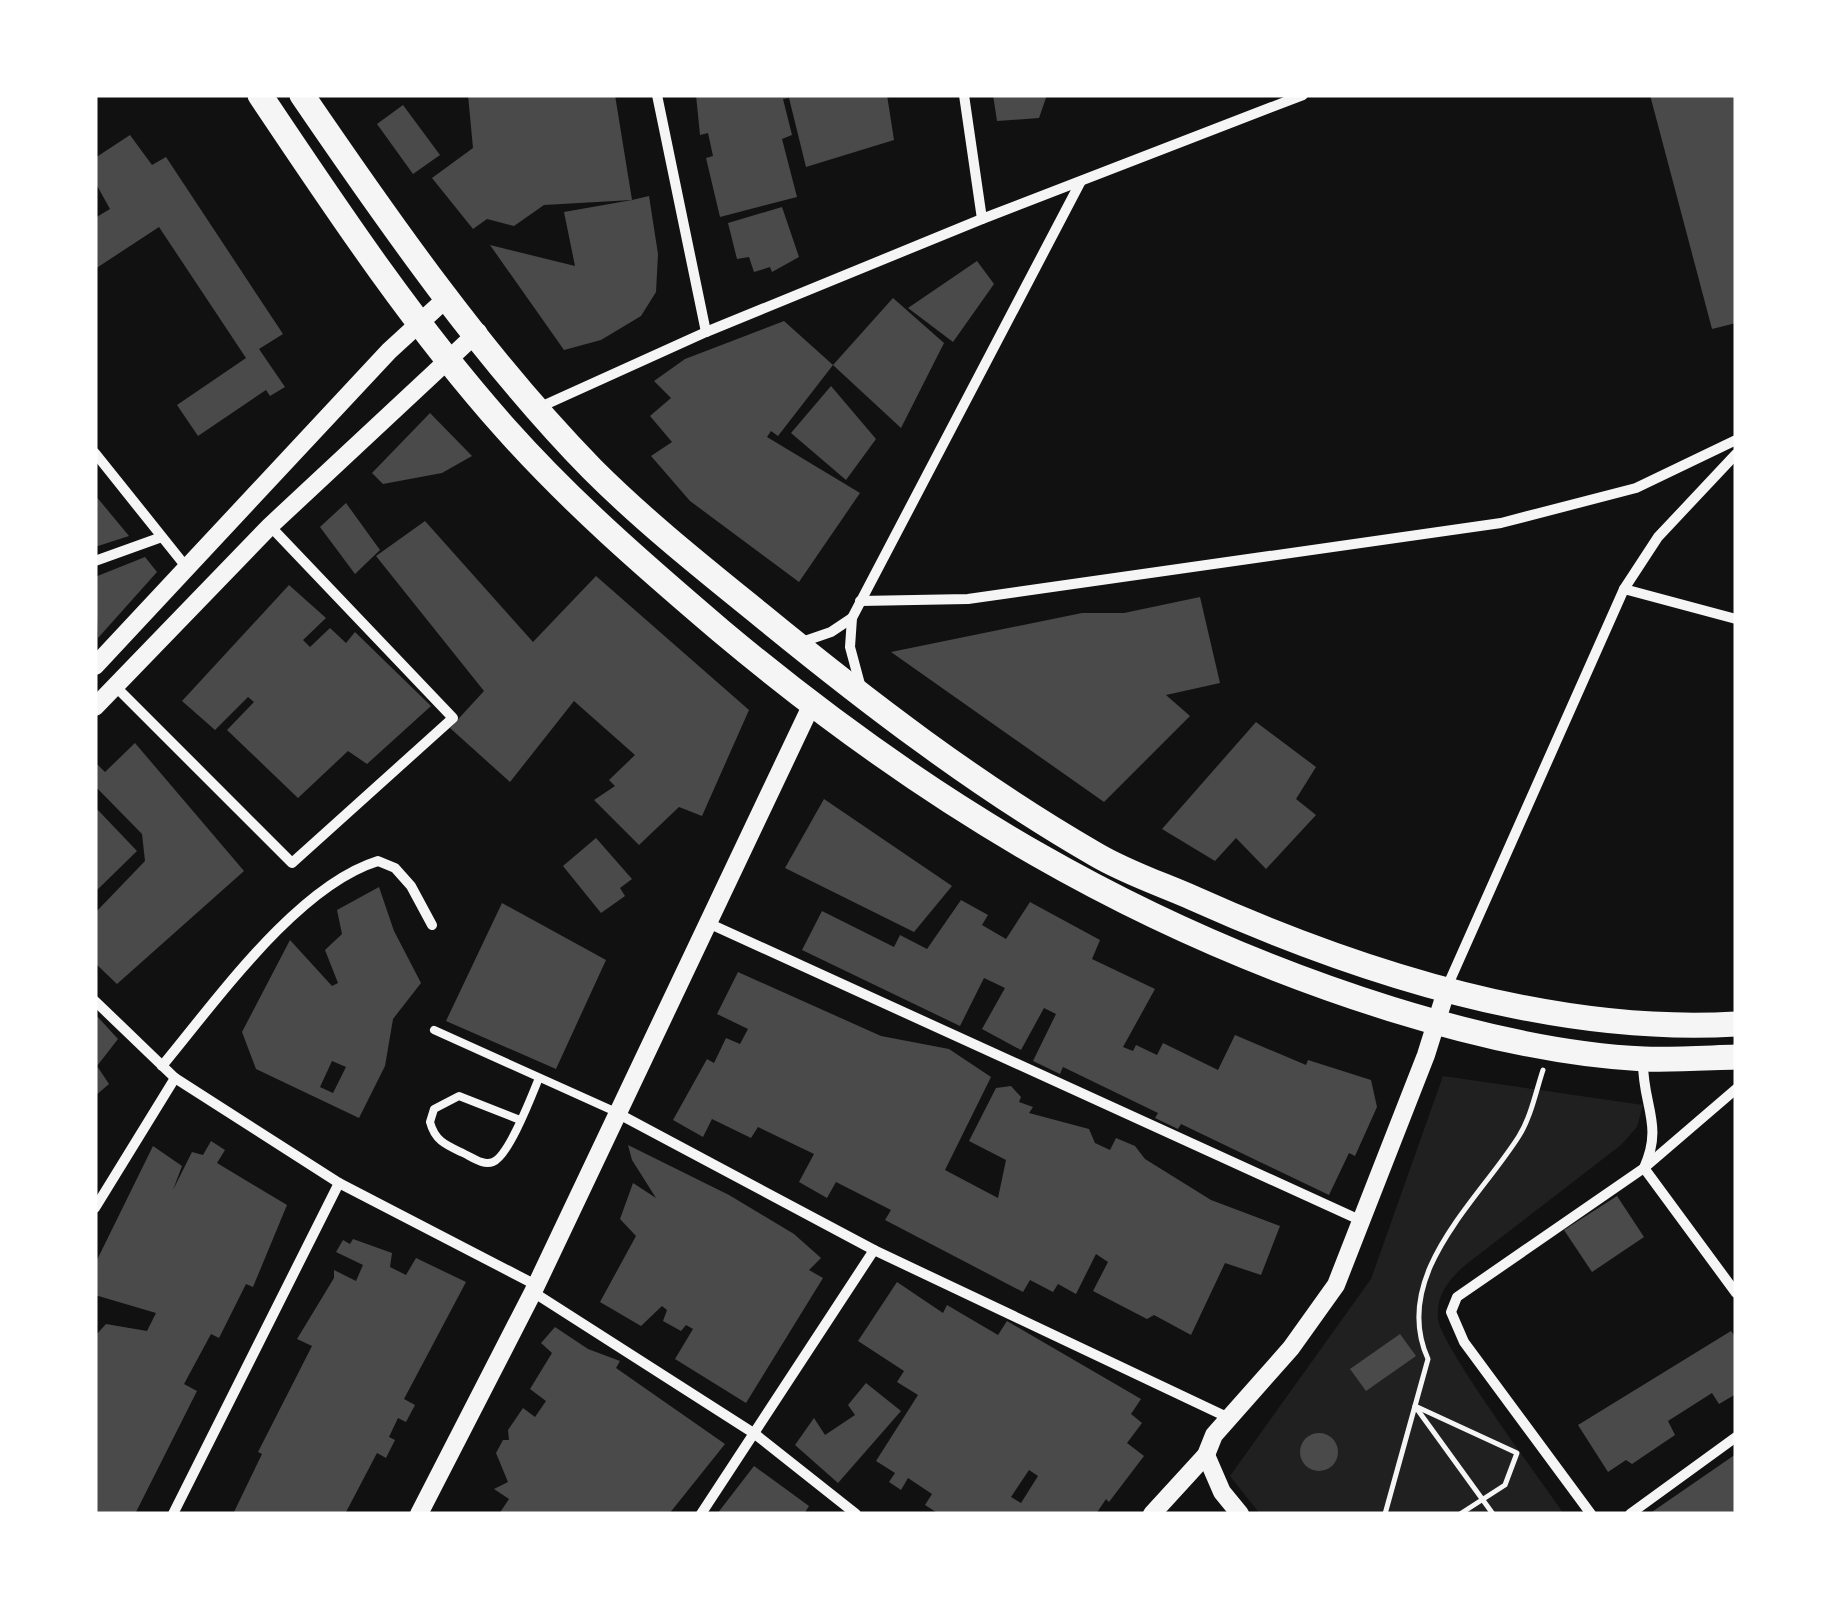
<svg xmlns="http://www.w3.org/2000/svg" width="1831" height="1609" font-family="'Archivo Narrow',sans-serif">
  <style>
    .green { fill: #202020 }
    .building { fill: #4a4a4a; fill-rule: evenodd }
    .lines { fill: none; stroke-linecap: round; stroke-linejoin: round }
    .path { stroke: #f5f5f5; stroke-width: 5 }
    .service { stroke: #f5f5f5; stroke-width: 8 }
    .minor { stroke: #f5f5f5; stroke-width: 10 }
    .tertiary { stroke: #f5f5f5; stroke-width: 18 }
    .primary { stroke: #f5f5f5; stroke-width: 25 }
  </style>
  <rect width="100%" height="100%" fill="#111"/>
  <path class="green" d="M1443 1076 1643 1105 1637 1127 1621 1145 1464 1266C1448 1281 1436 1295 1438 1319 1441 1346 1542 1482 1564 1514H1260L1230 1476 1371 1279Z"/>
  <g class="building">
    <polygon points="468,95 615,95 632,200 649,196 658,254 656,292 641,316 601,340 564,350 490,245 575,266 564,212 632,200 544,205 514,226 487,219 473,229 432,178 473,148"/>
    <polygon points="696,95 887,95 894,140 806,167 789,98 783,99 792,135 782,139 797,197 720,217 706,158 713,156 708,133 700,135"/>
    <polygon points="993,95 1047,95 1039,118 997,121"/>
    <polygon points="1650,95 1736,95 1736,323 1712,329"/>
    <polygon points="403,105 440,155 413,174 377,124"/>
    <polygon points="130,135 152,165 166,157 283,334 259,349 285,387 270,396 266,390 198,436 177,405 246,358 159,227 95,269 95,218 110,209 95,182 95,158"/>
    <polygon points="782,207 799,257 772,272 770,267 754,272 749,257 737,259 728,223"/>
    <polygon points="977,261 994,284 953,342 908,308"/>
    <polygon points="893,298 944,343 901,428 833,365"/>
    <polygon points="784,321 833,365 778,436 771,431 767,437 860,493 799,582 690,501 651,456 672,442 650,416 671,398 654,381 685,359"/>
    <polygon points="831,386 876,439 846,480 791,433"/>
    <polygon points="430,413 472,456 442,473 383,484 372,473"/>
    <polygon points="95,495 129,536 95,547"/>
    <polygon points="346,503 380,550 355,574 320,527"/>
    <polygon points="425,521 533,642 596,576 749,710 702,816 679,807 639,845 594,800 615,786 609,780 635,755 574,701 510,782 450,728 484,691 376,556"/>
    <polygon points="145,557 157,572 98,638 95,577"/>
    <polygon points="289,585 326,618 303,640 310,647 330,628 346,643 355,632 431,706 367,764 348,751 298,798 227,730 254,702 248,697 215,730 182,701"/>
    <polygon points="1200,597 1220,683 1166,695 1190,716 1104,802 891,652 1082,613 1124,613"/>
    <polygon points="1256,722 1316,767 1296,799 1316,815 1266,869 1236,838 1215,861 1162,829"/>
    <polygon points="135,743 244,871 117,984 95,963 95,913 145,861 142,834 95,786 95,762 105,772"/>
    <polygon points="824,799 952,886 914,932 785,868"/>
    <polygon points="95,807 137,851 95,892"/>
    <polygon points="596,838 632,879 620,888 625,896 601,913 563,866"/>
    <path d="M379 887 394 931 421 983 393 1019 385 1066 359 1118 256 1069 242 1032 290 940 332 986 338 983 325 950 342 934 337 910ZM332 1061 346 1067 333 1093 320 1087Z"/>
    <polygon points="961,900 988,915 982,925 1006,939 1030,902 1100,940 1092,959 1155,989 1123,1047 1133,1051 1136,1045 1157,1055 1163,1043 1218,1070 1235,1035 1306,1065 1308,1060 1371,1080 1377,1107 1355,1156 1349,1153 1329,1195 1181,1124 1178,1129 1155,1118 1158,1113 1063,1067 1060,1074 1033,1061 1056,1014 1044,1008 1021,1050 982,1029 1005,988 984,978 960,1026 802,950 822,911 894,947 900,935 927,949"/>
    <polygon points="502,903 606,960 556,1069 446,1021"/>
    <polygon points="738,972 881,1036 949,1049 991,1077 945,1170 998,1198 1006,1160 969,1141 996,1088 1011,1086 1021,1097 1019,1102 1033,1107 1029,1113 1089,1129 1095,1143 1110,1150 1116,1138 1135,1146 1145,1159 1211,1200 1280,1226 1261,1275 1225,1263 1191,1335 1154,1315 1147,1319 1093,1291 1108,1262 1096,1254 1076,1294 1058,1284 1053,1292 1030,1280 1023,1292 885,1220 891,1210 836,1182 827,1198 799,1182 814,1154 758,1127 751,1138 712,1119 703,1137 673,1120 707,1059 714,1063 726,1038 740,1044 748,1029 717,1014"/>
    <polygon points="95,1014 118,1039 97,1066 109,1084 95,1096"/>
    <polygon points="211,1141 225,1150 217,1163 287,1205 253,1287 246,1284 219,1338 211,1334 184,1384 197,1391 135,1514 95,1514 95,1336 106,1324 147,1331 156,1313 95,1295 95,1264 153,1146 182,1166 173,1190 192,1152 203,1155"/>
    <polygon points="628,1145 729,1195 794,1234 821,1258 809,1270 823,1278 746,1403 675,1359 693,1329 686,1325 681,1331 663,1321 667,1310 662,1306 641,1326 600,1302 636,1236 620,1219 633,1183 656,1198 632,1160"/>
    <polygon points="1617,1196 1644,1237 1592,1272 1564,1230"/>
    <polygon points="353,1239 392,1253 390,1267 406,1275 416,1258 466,1282 404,1399 415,1405 406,1422 398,1418 389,1437 395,1440 386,1458 377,1453 345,1514 233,1514 262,1454 258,1452 312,1346 297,1339 334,1278 334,1270 356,1281 363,1265 336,1252 343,1240 350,1244"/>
    <path d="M897 1282 943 1313 947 1305 998 1335 1007 1321 1141 1399 1131 1414 1142 1423 1127 1443 1144 1456 1109 1502 1106 1499 1096 1514H939L925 1505 932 1494 908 1478 901 1490 889 1482 895 1473 876 1461 918 1395 897 1382 904 1371 858 1341ZM1029 1470 1038 1476 1021 1503 1011 1497Z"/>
    <polygon points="555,1327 588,1349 620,1361 616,1368 725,1444 669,1514 499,1514 509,1499 494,1489 508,1482 496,1453 503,1440 509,1440 508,1430 523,1408 535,1417 546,1401 530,1389 552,1353 541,1343"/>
    <polygon points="1731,1331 1736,1338 1736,1394 1719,1404 1712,1393 1668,1421 1675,1435 1632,1464 1626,1460 1608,1472 1578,1425"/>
    <polygon points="1400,1334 1416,1356 1366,1391 1350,1369"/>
    <polygon points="866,1383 901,1411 838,1483 795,1445 814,1418 825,1435 855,1415 848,1405"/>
    <circle cx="1319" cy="1452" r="19"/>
    <polygon points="1736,1454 1736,1511 1731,1514 1649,1514"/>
    <polygon points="754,1466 809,1506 804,1514 717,1514"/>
  </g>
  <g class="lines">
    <g class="path">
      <polyline points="1415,1406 1517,1453 1505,1485 1460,1514"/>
      <polyline points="1417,1409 1493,1514"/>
      <path d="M1385 1514 1428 1359C1390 1275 1479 1200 1519 1136 1531 1117 1536 1091 1543 1070"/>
    </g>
    <g class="service">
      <polyline points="434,1030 616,1112"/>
      <path d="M520 1120 459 1096 434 1109 430 1122C435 1141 446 1145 463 1153 472 1157 483 1166 493 1162 509 1156 532 1095 539 1078"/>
    </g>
    <g class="minor">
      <polyline points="657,95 706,332"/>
      <polyline points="964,95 982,219"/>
      <polyline points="538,408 706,332 982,219 1303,95"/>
      <polyline points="95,453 187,568"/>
      <polyline points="95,561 159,538"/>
      <polyline points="1624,589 1736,619"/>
      <polyline points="860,601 968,599 1501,523 1636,488 1736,440"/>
      <polyline points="799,643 831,632 852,618"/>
      <polyline points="115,686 292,863 453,718 270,526"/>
      <polyline points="861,688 850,647 852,618 1080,183"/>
      <polyline points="708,923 1362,1221"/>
      <polyline points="1447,987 1624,589 1658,537 1736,454"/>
      <polyline points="95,1001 175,1078 339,1183 536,1285"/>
      <path d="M1643 1060C1642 1105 1664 1124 1644 1168L1736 1293"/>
      <path d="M162 1066C216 1001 297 886 378 861L395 868 411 886 432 925"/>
      <polyline points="617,1113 874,1250 1229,1418"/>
      <polyline points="95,1208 175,1078"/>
      <polyline points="533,1292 755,1434 856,1514"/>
      <polyline points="173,1514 339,1183"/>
      <polyline points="701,1514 874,1250"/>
      <polyline points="1591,1514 1464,1342 1451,1312 1457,1297 1644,1168 1736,1089"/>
      <polyline points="1630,1514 1736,1437"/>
    </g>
    <g class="tertiary">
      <polyline points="95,666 389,351 449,296"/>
      <polyline points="95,707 270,526 478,332"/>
      <polyline points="1206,1455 1222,1492 1240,1514"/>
      <polyline points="419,1514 533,1292 811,706"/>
      <polyline points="1152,1514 1206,1455 1214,1435 1291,1348 1336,1285 1426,1055 1447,988"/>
    </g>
    <g class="primary">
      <path d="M260 95C337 210 414 326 506 429 572 503 646 567 721 631 925 802 1136 929 1391 1009 1472 1034 1558 1055 1644 1059 1674 1060 1705 1058 1736 1057"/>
      <path d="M302 95C388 221 485 360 592 469 645 522 703 568 761 615 866 701 977 786 1095 854 1125 872 1161 884 1193 898 1358 972 1553 1035 1736 1024"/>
    </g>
  </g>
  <rect width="1831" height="1609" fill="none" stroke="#ffffff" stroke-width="195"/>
</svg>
